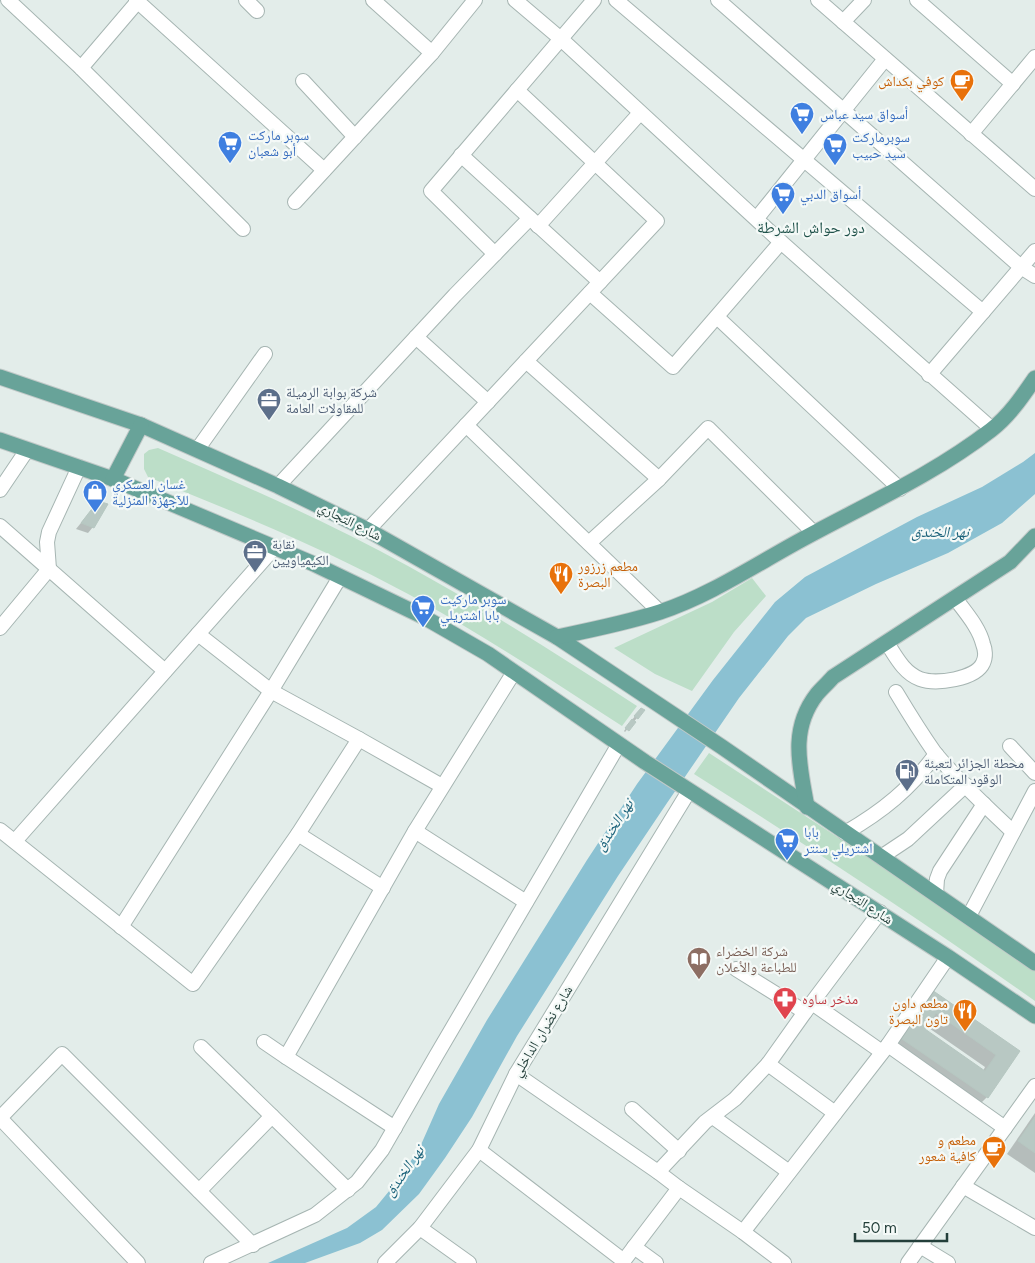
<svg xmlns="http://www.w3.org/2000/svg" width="1035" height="1263" font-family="Figtree,'Noto Naskh Arabic',sans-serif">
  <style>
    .green { fill: #bcdec8 }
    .water { fill: #8bc1d2 }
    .shadow { fill: #0003; fill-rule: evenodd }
    .building { fill: #b8c8c3; stroke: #b6c7c1; fill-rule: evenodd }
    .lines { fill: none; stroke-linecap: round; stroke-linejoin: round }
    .minor-casing { stroke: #a6b5b2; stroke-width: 16 }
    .major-casing { stroke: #c1c9c8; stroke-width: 17 }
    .minor { stroke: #fff; stroke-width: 14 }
    .major { stroke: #68a399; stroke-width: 15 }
    .labels { text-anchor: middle; stroke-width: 4.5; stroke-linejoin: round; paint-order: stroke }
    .food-label { font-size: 14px; fill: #c56008; stroke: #f4f9f7; text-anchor: end }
    .shop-label { font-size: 14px; fill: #366cbe; stroke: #f4f9f7; text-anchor: start }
    .service-label { font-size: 14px; fill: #4e5e75; stroke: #f4f9f7; text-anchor: start }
    .street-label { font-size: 14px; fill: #233f3a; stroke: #f4f9f7 }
    .education-label { font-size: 14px; fill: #785e54; stroke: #f4f9f7; text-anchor: start }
    .health-label { font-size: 14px; fill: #be3a42; stroke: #f4f9f7; text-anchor: start }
    .water-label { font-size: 15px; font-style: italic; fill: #1c637b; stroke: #f4f9f7 }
    .quarter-label { font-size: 16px; fill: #1e5149; stroke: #f4f9f7 }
  </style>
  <rect width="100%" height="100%" fill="#e3edea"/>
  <g class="green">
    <path d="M158 448C242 485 327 521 408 566 486 609 562 657 637 706L622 726C553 681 483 635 410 595 326 549 237 513 148 477L144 469V454L149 450Z"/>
    <polygon points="752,578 766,596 734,632 692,691 655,674 614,648 712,602"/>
    <path d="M709 753 911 885 1035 970V1001C924 922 810 847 694 774Z"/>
  </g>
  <polygon class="water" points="1035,453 1035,494 1002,523 948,553 876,584 806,618 788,636 739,698 667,803 618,876 517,1036 472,1117 445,1158 419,1194 382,1230 360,1243 305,1263 268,1263 347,1228 376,1207 399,1179 420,1147 439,1104 487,1020 587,860 637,784 713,680 775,602 805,577 917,517 982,487 1023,462"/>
  <g class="shadow">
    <polygon points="98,502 93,527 88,533 76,529"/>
    <polygon points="638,712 637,718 625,732 624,731"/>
    <path d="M920 1004 1018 1051 987 1097 975 1109 888 1050ZM926 1026 985 1067 983 1071 923 1029Z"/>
    <polygon points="1035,1113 1035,1173 1007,1154"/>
  </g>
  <g class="building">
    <polygon points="98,501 108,504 94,528 81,523"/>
    <polygon points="641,708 645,710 638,719 634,716"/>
    <polygon points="632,719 636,722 629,731 625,728"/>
    <path d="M932 990 1020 1051 988 1098 899 1037ZM936 1013 996 1055 985 1071 925 1029Z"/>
    <polygon points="1035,1117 1035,1153 1018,1141"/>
  </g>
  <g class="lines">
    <defs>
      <g id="minor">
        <polyline points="8,0 81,68 243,229"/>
        <polyline points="136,0 324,170"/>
        <polyline points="246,0 257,11"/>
        <polyline points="373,0 432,53"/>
        <polyline points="515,0 561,39 781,242 992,429"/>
        <polyline points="616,0 983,312"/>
        <polyline points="718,0 1021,267 1035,276"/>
        <polyline points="818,0 1035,189"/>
        <polyline points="917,0 1013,84"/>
        <polyline points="843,22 864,0"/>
        <polyline points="81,68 139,0"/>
        <polyline points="303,81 355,137"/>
        <polyline points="971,134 1035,57"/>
        <polyline points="461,155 600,282"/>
        <polyline points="295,202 432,53 475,0"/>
        <polyline points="757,218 885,59"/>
        <polyline points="538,226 640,113"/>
        <polyline points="495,254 431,191 594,0"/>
        <polyline points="590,293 673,367 781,242"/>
        <polyline points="717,317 900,489"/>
        <polyline points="416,337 488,402"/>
        <polyline points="526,361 659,479"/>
        <polyline points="929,375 1035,251"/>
        <polyline points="466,425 660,612"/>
        <polyline points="197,450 265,354"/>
        <polyline points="278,486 455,295 530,218"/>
        <polyline points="0,490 27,450"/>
        <polyline points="0,526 165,671"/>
        <polyline points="368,530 657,221 517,90"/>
        <polyline points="589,543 659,479 708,428 814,533"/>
        <polyline points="0,628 49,569 47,542 49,532 79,467"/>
        <polyline points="198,634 271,691 359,739 442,786"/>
        <path d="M887 643C896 657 904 673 920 679 936 685 976 679 983 663 986 657 985 649 983 644 979 627 965 612 955 598"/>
        <path d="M896 692C908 712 921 733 935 753 958 781 987 807 1013 832"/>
        <polyline points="1010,746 1035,773"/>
        <polyline points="0,830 193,984 298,834 359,739"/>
        <polyline points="415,831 526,902"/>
        <path d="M845 833C883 811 910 789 936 754"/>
        <polyline points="298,834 383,888"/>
        <polyline points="15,841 274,548"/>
        <polyline points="881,857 908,839 966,785"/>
        <polyline points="936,894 937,879 940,871 984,804"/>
        <polyline points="969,916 1035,791"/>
        <polyline points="121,927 271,691 340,577"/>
        <polyline points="736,969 805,1012"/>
        <polyline points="812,1003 882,1052"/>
        <polyline points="264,1042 286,1057 395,1128"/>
        <polyline points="888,1045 1005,1128"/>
        <polyline points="201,1047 348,1190"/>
        <polyline points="286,1057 415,831 514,672"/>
        <polyline points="768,1064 835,1113"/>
        <polyline points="516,1074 658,1172 679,1188 743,1232 784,1263"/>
        <polyline points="632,1109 679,1151"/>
        <polyline points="713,1117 789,1172"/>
        <polyline points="0,1118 62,1054 253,1245"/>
        <polyline points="0,1118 138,1263"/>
        <polyline points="479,1150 624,1261"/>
        <polyline points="658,1172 705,1122 735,1099 768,1064 805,1012 880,912"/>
        <polyline points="963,1186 1035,1228"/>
        <polyline points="199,1191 272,1116"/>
        <polyline points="420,1228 469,1263"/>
        <polyline points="743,1232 888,1045 948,957"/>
        <polyline points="920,1246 948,1263"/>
        <polyline points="634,1247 656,1263"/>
        <polyline points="211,1263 315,1215 357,1182 382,1150 436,1056 619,744"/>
        <polyline points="385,1263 420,1228 479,1150 516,1074 689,791"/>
        <polyline points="622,1263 679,1188"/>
        <polyline points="908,1263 1035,1086"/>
      </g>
      <g id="major">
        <polyline points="0,377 141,425 278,486 368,530 557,637 722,747 1035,963"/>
        <polyline points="0,440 113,479 314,564 422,616 488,654 645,762 948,957 1035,1016"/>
        <polyline points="113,479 141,425"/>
        <path d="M557 637C591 630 626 623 660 612 709 596 755 565 801 540 865 505 933 475 991 430 1009 416 1022 397 1035 378"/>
        <path d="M807 807C800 767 789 730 817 694 822 688 828 683 833 677L1010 562 1035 536"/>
      </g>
    </defs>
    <use href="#minor" class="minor-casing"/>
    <use href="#major" class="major-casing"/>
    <use href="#minor" class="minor"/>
    <use href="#major" class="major"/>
  </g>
  <defs>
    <symbol id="cafe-pin" viewBox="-11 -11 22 30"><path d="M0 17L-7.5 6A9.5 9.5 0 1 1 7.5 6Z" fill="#e8710a" stroke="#f4f9f7"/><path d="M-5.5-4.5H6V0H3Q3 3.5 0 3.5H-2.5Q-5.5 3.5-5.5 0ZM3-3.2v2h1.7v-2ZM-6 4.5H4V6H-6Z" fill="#fff"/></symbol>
    <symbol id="supermarket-pin" viewBox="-11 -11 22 30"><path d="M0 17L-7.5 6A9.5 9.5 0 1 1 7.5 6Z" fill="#3f7fe0" stroke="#f4f9f7"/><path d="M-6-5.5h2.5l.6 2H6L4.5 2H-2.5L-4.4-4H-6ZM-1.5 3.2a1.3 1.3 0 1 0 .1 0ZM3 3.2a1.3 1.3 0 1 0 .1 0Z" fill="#fff"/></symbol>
    <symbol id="office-pin" viewBox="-11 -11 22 30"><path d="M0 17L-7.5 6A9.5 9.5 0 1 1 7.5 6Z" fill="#5c6f8a" stroke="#f4f9f7"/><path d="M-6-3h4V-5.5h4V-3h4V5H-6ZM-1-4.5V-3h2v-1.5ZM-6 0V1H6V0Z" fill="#fff"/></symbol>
    <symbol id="shop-pin" viewBox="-11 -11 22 30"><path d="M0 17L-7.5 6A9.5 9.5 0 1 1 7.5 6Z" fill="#3f7fe0" stroke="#f4f9f7"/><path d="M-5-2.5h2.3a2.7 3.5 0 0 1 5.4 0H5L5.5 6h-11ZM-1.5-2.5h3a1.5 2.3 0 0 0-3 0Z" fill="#fff"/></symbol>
    <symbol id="restaurant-pin" viewBox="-11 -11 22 30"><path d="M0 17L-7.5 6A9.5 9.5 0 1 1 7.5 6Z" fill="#e8710a" stroke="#f4f9f7"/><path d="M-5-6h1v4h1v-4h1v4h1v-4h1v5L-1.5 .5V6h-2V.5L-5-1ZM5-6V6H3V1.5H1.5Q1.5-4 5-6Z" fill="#fff"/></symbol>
    <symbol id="fuel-pin" viewBox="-11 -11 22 30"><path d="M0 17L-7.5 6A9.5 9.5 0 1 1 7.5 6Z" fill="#5c6f8a" stroke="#f4f9f7"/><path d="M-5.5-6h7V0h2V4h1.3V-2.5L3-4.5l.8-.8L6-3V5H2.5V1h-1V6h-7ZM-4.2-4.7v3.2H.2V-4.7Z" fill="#fff"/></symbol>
    <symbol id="library-pin" viewBox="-11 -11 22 30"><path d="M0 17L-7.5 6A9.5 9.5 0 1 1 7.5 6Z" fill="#8d6e63" stroke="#f4f9f7"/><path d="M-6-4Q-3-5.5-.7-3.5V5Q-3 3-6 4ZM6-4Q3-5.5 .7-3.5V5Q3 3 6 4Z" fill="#fff"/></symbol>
    <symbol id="pharmacy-pin" viewBox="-11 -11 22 30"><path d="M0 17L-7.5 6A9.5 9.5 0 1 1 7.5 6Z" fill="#e0444e" stroke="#f4f9f7"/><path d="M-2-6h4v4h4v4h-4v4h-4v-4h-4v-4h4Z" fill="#fff"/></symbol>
  </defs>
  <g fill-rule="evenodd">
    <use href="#cafe-pin" x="948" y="67" width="28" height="38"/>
    <use href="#supermarket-pin" x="788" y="100" width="28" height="38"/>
    <use href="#supermarket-pin" x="216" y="129" width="28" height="38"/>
    <use href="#supermarket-pin" x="821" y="131" width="28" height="38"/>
    <use href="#supermarket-pin" x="769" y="180" width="28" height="38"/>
    <use href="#office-pin" x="255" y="386" width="28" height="38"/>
    <use href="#shop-pin" x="81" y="478" width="28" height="38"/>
    <use href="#office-pin" x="241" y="538" width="28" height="38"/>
    <use href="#restaurant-pin" x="547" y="560" width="28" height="38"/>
    <use href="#supermarket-pin" x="409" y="593" width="28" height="38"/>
    <use href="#fuel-pin" x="893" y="757" width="28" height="38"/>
    <use href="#supermarket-pin" x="773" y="826" width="28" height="38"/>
    <use href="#library-pin" x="685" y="945" width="28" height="38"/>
    <use href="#pharmacy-pin" x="771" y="985" width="28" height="38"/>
    <use href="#restaurant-pin" x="951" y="997" width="28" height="38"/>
    <use href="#cafe-pin" x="980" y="1134" width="28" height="38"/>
  </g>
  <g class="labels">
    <g class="food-label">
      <text x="944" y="86">كوفي بكداش</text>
      <text x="578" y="571" text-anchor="start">مطعم زرزور<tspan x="578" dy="16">البصرة</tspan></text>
      <text x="948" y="1008">مطعم داون<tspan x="948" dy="16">تاون البصرة</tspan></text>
      <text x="976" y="1145">مطعم و<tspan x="976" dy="16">كافية شعور</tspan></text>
    </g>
    <g class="shop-label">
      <text x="820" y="119">أسواق سيد عباس</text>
      <text x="248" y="140">سوبر ماركت<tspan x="248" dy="16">أبو شعبان</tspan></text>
      <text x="852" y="142">سوبرماركت<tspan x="852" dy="16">سيد حبيب</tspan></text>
      <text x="800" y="199">أسواق الدبي</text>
      <text x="112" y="489">غسان العسكري<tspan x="112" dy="16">للآجهزة المنزلية</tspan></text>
      <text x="440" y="604">سوبر ماركيت<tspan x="440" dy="16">بابا اشتريلي</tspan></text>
      <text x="804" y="837">بابا<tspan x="804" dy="16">اشتريلي سنتر</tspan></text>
    </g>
    <g class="service-label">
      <text x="286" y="397">شركة بوابة الرميلة<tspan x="286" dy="16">للمقاولات العامة</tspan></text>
      <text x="272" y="549">نقابة<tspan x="272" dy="16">الكيمياويين</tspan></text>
      <text x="924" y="768">محطة الجزائر لتعبئة<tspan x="924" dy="16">الوقود المتكاملة</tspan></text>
    </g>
    <g class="street-label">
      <text transform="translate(350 521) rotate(27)" y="5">شارع التجاري</text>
      <text transform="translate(863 902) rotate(33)" y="5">شارع التجاري</text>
      <text transform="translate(542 1031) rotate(-59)" y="5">شارع نضران الداخلي</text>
    </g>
    <g class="education-label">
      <text x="716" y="956">شركة الخضراء<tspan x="716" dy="16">للطباعة والأعلان</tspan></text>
    </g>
    <g class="health-label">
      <text x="802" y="1004">مذخر ساوه</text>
    </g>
    <g class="water-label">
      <text x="940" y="537">نهر الخندق</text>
      <text transform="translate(614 825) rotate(-57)" y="5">نهر الخندق</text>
      <text transform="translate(404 1171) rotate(-55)" y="5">نهر الخندق</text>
    </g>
    <g class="quarter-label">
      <text x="811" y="233">دور حواش الشرطة</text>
    </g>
  </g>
  <path d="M855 1233v8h92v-8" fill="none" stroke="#233f3a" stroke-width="2.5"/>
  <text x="862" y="1233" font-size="15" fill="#233f3a" stroke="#f4f9f7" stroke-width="4" paint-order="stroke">50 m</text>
</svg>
